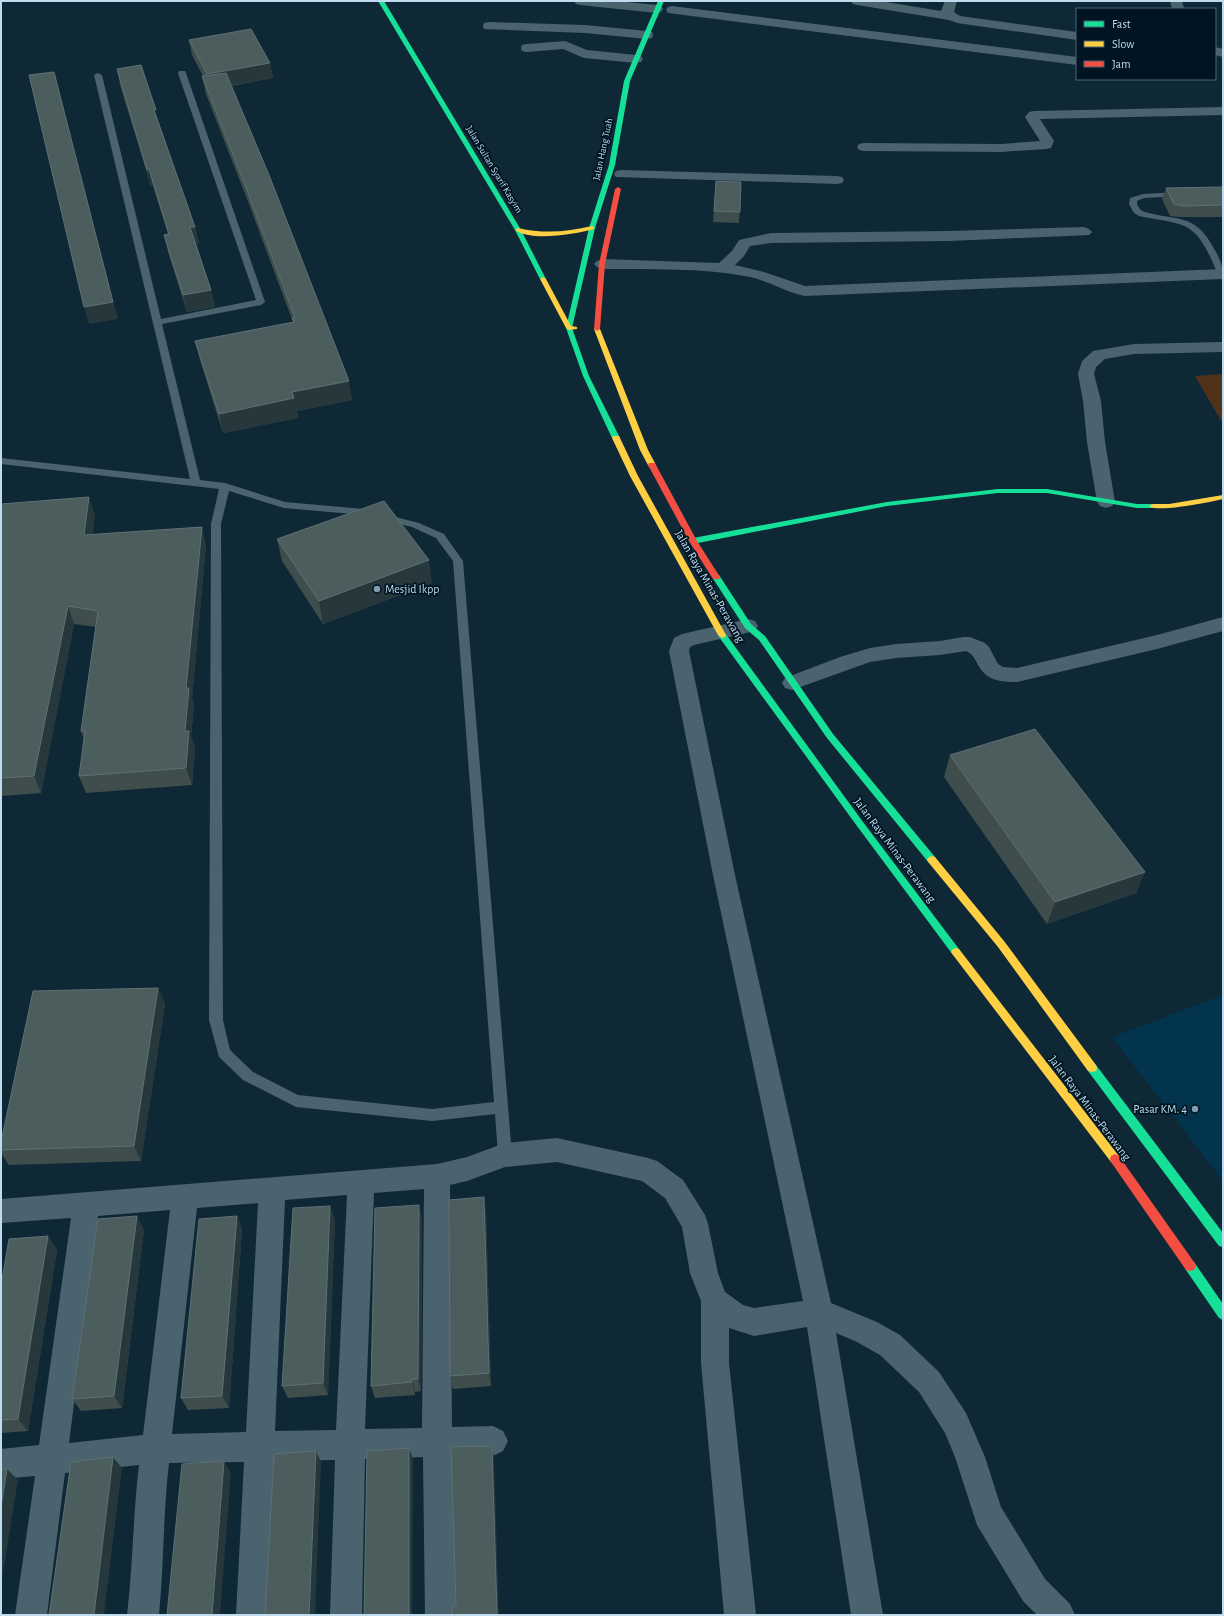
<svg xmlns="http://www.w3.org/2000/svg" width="1224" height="1616" font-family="'Alegreya Sans',sans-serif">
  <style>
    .built { fill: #02344d }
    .green { fill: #513219 }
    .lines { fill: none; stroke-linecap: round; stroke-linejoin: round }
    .lane { fill: #4b626f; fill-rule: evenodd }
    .street { fill: #4b626f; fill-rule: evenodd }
    .fast { fill: #16e098; fill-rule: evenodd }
    .slow { fill: #ffcf43; fill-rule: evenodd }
    .jam { fill: #f24e42; fill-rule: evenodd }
    .wall { fill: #3f4e4c }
    .shaded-wall { fill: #26383c }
    .building { fill: #4c5d5e; stroke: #5e7174 }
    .poi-dot { fill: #819cae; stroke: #001421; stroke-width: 1.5 }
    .labels { text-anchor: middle; stroke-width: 3.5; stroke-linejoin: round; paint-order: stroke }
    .far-street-label { font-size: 10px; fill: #bfdbee; stroke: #001421 }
    .street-label { font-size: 12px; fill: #bfdbee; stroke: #001421 }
    .poi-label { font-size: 12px; fill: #bfdbee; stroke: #001421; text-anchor: start }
  </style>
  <rect width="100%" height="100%" fill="#0f2836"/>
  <polygon class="built" points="1223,995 1223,1181 1112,1037"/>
  <polygon class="green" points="1223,374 1223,424 1195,376"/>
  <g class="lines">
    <g class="lane">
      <path d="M179 71H185L186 73 265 302 261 305 162 324 200 480 225 483 285 502 364 509 419 523 444 534 463 561 512 1155 510 1160 505 1161 500 1160 498 1155 495 1114 432 1121 296 1107 243 1080 219 1057 209 1020 211 524 219 489 1 464V458L190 479 94 75 98 73 102 75 161 319 256 300 178 73ZM229 491 284 508 364 515 412 527 436 538 453 561 494 1102 432 1109 298 1095 253 1072 230 1050 223 1020 221 524Z"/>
      <path d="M1179 192H1182V196L1144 198 1137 201C1137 207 1140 210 1145 212 1177 221 1195 213 1213 247 1219 257 1223 265 1223 276L1218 274C1209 255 1201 230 1179 224 1166 220 1152 219 1139 216L1134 213 1129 204 1130 198 1143 194Z"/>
    </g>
    <g class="street">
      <polygon points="574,1 616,1 657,5 661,6 663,9 661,12 657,13 580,5 576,4"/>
      <polygon points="851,1 880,1 941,11 945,1 957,1 954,12 960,16 1077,32 1077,40 957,23 949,20 857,5 853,4"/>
      <polygon points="1170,1 1182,1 1184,9 1172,9"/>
      <polygon points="672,6 1077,57 1077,65 668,13 666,10 668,7"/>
      <polygon points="489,22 585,25 647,31 652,32 653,35 652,38 647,39 585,33 484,29 483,26 484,23"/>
      <polygon points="565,41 587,50 636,55 641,56 643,59 641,62 636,63 584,58 563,49 527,52 522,51 521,48 522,45 527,44"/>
      <polygon points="1215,47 1223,49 1223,57 1215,55"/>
      <polygon points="1223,107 1223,115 1040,119 1054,141 1051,148 1046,149 1001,152 864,151 859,150 857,147 859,144 864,143 1001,144 1040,141 1025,117 1029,112 1034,111"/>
      <polygon points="621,170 837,176 842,177 844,180 842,183 837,184 616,177 614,174 616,171"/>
      <path d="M1084 227 1089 229 1092 232 1089 235 949 241 771 243 750 246 744 256 735 265 764 272 805 286 1223 269V279L805 296C785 292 769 281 750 277 701 267 651 270 602 269L597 267 594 264 597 261 602 259 719 263 732 251 739 240 771 233 949 231Z"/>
      <polygon points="1223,342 1223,352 1134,354 1105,359 1096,367 1094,374 1101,401 1105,442 1115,502 1112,506 1106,508 1100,506 1097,502 1087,442 1083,401 1078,374 1082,361 1093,351 1134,344"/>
      <path d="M1223 617V631L1157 649 1017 682C1000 682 987 681 978 665 975 659 973 654 966 651L940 655 896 658 870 662 792 690 785 688 782 683 785 678 840 657 870 648 896 644 940 641 963 637H970L985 643 989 647 998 664 1003 667 1017 668 1157 635Z"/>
      <path d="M748 619 755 621 758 626 755 631 694 645 690 647 689 651 735 875 831 1303 877 1322 900 1335 939 1372 966 1413 985 1457 1001 1507 1045 1579 1070 1604 1075 1615H1037L1023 1601 977 1525 955 1457 945 1433 919 1392 880 1355 857 1342 836 1333 883 1615H851L807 1327 754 1336 729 1328V1363L756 1615H724L701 1363V1301L690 1273 682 1227 665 1198 642 1181 557 1162 505 1167 467 1181 450 1185 452 1427 493 1426 503 1431 508 1441 503 1451 493 1456 452 1457 457 1615H425L423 1457 365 1459 362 1615H330L335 1460 274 1461 268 1615H236L244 1462 169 1463C163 1514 164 1565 159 1615H127C133 1565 133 1515 139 1465L65 1473 47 1615H15L35 1476 1 1479V1449L39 1445 71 1218 1 1223V1199L437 1164 467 1157 505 1143 557 1138 648 1158 657 1161 683 1180 705 1215 708 1224 718 1273 725 1292 743 1305 754 1308 803 1301 713 875 669 651 674 638 682 634ZM424 1189 422 1428 365 1429 374 1193ZM347 1195 336 1430 275 1431 285 1200ZM258 1203 246 1432 172 1434 197 1208ZM170 1210 143 1435 69 1443 98 1216Z"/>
    </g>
    <g class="fast">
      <polygon points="378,1 384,1 521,230 546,279 545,280 540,279 515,230"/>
      <polygon points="658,1 664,1 630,81 615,165 595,228 572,328 589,376 620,438 616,440 612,438 583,376 566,328 589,228 609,165 624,81"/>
      <polygon points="998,489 1047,489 1137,504 1153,504 1157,506 1153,508 1137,508 1047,493 998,493 887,506 693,544 689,541 693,538 887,502"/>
      <polygon points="716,574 719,575 751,624 765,636 833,734 935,857 937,860 935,863 929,863 827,738 759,640 745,628 712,577"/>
      <polygon points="722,632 725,633 863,822 959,949 961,952 959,955 956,956 953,955 857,826 719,637 718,635"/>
      <polygon points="1092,1064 1096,1065 1223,1233 1223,1247 1219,1246 1088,1071 1087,1068 1088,1065"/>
      <polygon points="1190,1261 1194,1262 1223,1304 1223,1320 1219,1318 1186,1270 1184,1266 1186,1262"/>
    </g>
    <g class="slow">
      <path d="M592 226 594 227V229C575 234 532 242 515 230L518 228C544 234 567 232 592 226Z"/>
      <polygon points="543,277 546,279 571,326 577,327 577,329 569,330 566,328 540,279"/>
      <polygon points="597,327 600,329 648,450 656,465 655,467 649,467 640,450 594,329"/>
      <polygon points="613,436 619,436 620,438 638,476 726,635 725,637 722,638 718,635 630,476 612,438"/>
      <path d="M1223 495V499C1210 502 1157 513 1149 506L1153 504H1169Z"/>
      <polygon points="932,856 935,857 1004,941 1096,1065 1097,1068 1096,1071 1092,1072 1088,1071 998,947 929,863 927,860 929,857"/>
      <polygon points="956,948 959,949 1119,1156 1120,1159 1119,1162 1115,1164 1111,1162 953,955 951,952 953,949"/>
    </g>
    <g class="jam">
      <polygon points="618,187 621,189 605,264 600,329 597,331 594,329 599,264 615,189"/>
      <polygon points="649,463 655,463 656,465 697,541 720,577 719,579 713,579 689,541 648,465"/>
      <polygon points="1115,1154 1119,1156 1194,1262 1196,1266 1194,1270 1190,1271 1186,1270 1111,1162 1110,1159 1111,1156"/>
    </g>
  </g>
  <g class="wall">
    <polygon points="189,40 270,63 273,78 231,86 352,400 297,411 298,418 223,433 200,360 195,341 293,322 249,204 206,94 202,76 203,76 192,55"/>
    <polygon points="117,69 158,121 195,227 199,243 196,244 211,290 215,307 187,312 168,252 164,235 168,234 153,186 151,186 120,85"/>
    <polygon points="716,181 741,182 739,223 713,222"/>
    <polygon points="1223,187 1223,217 1179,217 1170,216 1162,199 1166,188"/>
    <polygon points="1,504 95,515 92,535 206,545 192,699 194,705 191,736 195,748 192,785 86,793 79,776 84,740 81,731 96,627 74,624 41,793 1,796"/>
    <polygon points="277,539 432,583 323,624 282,561"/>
    <polygon points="950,755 1145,872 1136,893 1047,924 944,777"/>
    <polygon points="158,988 165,1004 141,1161 9,1165 1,1153 1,1142"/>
    <polygon points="419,1205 422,1219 421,1391 415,1392 415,1395 375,1398 371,1386"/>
    <polygon points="486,1211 491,1386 453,1389 450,1376"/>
    <polygon points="237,1216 242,1230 229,1408 188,1410 181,1398"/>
    <polygon points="335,1220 328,1395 288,1398 282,1386"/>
    <polygon points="144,1230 122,1408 81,1411 72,1399"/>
    <polygon points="48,1236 57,1250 28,1431 1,1433 1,1286"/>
  </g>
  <g class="shaded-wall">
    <polygon points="270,63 273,78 210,89 207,74"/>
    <polygon points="58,88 118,319 89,324 84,307"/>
    <polygon points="149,169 153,186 151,186 147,170"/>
    <polygon points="190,227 195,227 199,243 194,244"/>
    <polygon points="211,290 215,307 187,312 183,295"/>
    <polygon points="349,381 352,400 297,411 298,418 223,433 219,414 292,392"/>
    <polygon points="89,497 95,515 90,553 84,535"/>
    <polygon points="202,527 206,545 192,699 194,705 191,736 195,748 192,785 186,768 185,731 186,688"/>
    <polygon points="429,560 432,583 323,624 319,601"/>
    <polygon points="68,606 74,624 41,793 34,776"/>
    <polygon points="1145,872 1136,893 1047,924 1055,902"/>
    <polygon points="158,988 165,1004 141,1161 134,1146"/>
    <polygon points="484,1197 486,1211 491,1386 489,1373"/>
    <polygon points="419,1205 422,1219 421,1391 418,1379"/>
    <polygon points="330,1206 335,1220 328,1395 323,1383"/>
    <polygon points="137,1216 144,1230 122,1408 114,1396"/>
    <polygon points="237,1216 242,1230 229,1408 222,1396"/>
    <polygon points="48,1236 57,1250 28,1431 18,1419"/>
    <polygon points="412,1379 415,1392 415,1395 412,1382"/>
    <polygon points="492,1446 494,1457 499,1615 497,1615"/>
    <polygon points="409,1448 413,1459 412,1615 409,1615"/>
    <polygon points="316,1451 321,1462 315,1615 309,1615"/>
    <polygon points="113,1457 122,1468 104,1615 94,1615"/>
    <polygon points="224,1461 231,1473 220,1615 212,1615"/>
    <polygon points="7,1469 18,1480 1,1585 1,1507"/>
  </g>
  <g class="building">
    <polygon points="251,29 270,63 207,74 189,40"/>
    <polygon points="141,65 156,110 154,110 195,227 190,227 211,290 183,295 164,235 169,234 149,169 147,170 117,69"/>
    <polygon points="54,72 113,302 84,307 29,75"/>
    <polygon points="226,73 269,175 349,381 292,392 294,398 219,414 195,341 294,322 292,318 295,318 245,185 202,76"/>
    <polygon points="716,181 741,182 740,212 714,211"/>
    <polygon points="1223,187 1223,205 1183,206 1174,204 1166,188"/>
    <polygon points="89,497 84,535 202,527 186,688 189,688 185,731 189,731 186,768 79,776 85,731 81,731 98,611 68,606 34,776 1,778 1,504"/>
    <polygon points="384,501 429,560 319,601 277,539"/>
    <polygon points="1035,729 1145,872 1055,902 950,755"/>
    <polygon points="158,988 134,1146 1,1150 1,1142 33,991"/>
    <polygon points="484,1197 489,1373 450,1376 449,1200"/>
    <polygon points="419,1205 418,1379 412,1379 412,1382 371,1386 375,1208"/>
    <polygon points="330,1206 323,1383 282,1386 293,1208"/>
    <polygon points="137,1216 114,1396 72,1399 98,1219"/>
    <polygon points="237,1216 222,1396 181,1398 199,1219"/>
    <polygon points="48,1236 18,1419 1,1420 1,1286 9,1239"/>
    <polygon points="492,1446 497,1615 452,1615 452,1607 456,1606 451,1447"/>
    <polygon points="409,1448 409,1615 364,1615 367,1451"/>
    <polygon points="316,1451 309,1615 265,1615 274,1454"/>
    <polygon points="113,1457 94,1615 49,1615 71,1462"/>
    <polygon points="224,1461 212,1615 167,1615 182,1464"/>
    <polygon points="1,1469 7,1469 1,1507"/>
  </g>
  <g class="poi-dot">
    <circle cx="377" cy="589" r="4"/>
    <circle cx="1195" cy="1109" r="4"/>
  </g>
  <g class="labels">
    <g class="far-street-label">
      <text transform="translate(602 149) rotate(-78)" y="4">Jalan Hang Tuah</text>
      <text transform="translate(495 169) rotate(59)" y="4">Jalan Sultan Syarif Kasyim</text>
    </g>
    <g class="street-label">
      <text transform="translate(710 586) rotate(60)" y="4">Jalan Raya Minas-Perawang</text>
      <text transform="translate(895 850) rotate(53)" y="4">Jalan Raya Minas-Perawang</text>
      <text transform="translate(1090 1108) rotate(53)" y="4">Jalan Raya Minas-Perawang</text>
    </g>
    <g class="poi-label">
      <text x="385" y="593">Mesjid Ikpp</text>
      <text x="1187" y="1113" text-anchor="end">Pasar KM. 4</text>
    </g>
  </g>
  <rect width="1224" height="1616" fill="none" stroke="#bfdbee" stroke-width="4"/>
  <rect x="1076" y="8" width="140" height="72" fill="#001421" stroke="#4c6473"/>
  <rect x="1084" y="21" width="20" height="6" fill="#16e098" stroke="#4c6473"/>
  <text x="1112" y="28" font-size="12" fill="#bfdbee">Fast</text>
  <rect x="1084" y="41" width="20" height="6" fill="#ffcf43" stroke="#4c6473"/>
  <text x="1112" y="48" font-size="12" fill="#bfdbee">Slow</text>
  <rect x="1084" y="61" width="20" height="6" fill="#f24e42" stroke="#4c6473"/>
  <text x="1112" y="68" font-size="12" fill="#bfdbee">Jam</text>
</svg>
